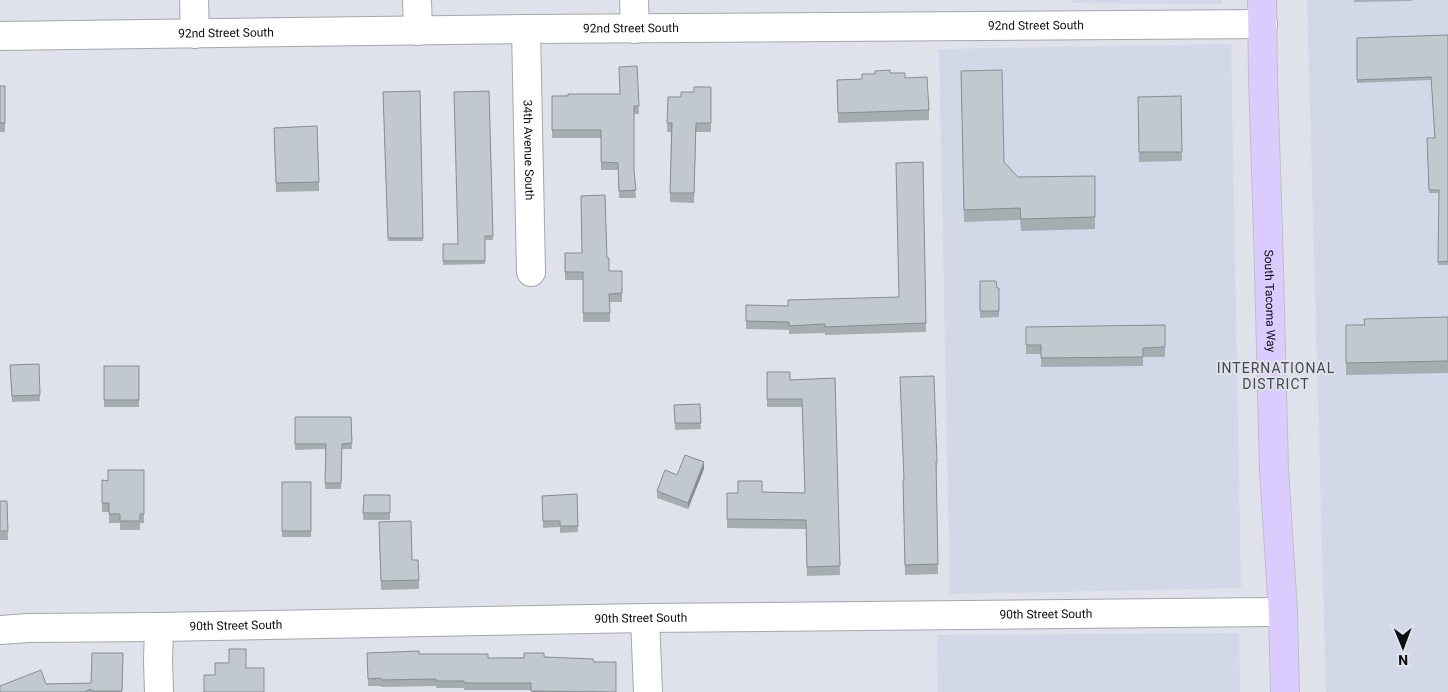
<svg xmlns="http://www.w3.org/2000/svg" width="1448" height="692" font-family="Roboto,sans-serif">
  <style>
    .built { fill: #d2d8e7 }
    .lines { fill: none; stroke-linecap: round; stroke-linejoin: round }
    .minor-casing { stroke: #a4a7ae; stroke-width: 30 }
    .major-casing { stroke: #c0c0c1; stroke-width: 30 }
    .minor { stroke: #fff; stroke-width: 28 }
    .major { stroke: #dbccff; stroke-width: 28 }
    .wall { fill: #a6adb1 }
    .shaded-wall { fill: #878d90 }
    .building { fill: #c1c9ce; stroke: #878d90 }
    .labels { text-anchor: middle; stroke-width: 4; stroke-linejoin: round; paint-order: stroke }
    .street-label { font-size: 12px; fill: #0c0d10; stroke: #dfe2ea }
    .neighbourhood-label { font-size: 14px; letter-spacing: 1px; fill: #474a50; stroke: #dfe2ea }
  </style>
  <rect width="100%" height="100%" fill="#dfe2ea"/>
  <g class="built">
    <polygon points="1072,0 1222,0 1222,4 1072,3"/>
    <polygon points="1307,0 1448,0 1448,692 1326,692"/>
    <polygon points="1231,44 1241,588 950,594 939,49"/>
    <polygon points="1239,633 1240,692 938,692 937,635"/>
  </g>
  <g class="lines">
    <defs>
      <g id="minor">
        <polyline points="194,0 195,34"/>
        <polyline points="417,0 418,31"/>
        <polyline points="634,0 635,29"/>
        <path id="s1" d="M526 29 531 272"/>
        <path id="s2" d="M0 36 526 29 1263 24"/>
        <polyline points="645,618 648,692"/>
        <polyline points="159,627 158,661 159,692"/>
        <path id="s3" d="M0 630 28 628 159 627 645 618 1283 612"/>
      </g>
      <g id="major">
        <path id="s4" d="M1262 0 1263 79 1268 231 1274 470 1283 612 1285 692"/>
      </g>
    </defs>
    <use href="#minor" class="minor-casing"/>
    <use href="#major" class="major-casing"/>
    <use href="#minor" class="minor"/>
    <use href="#major" class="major"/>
  </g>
  <g class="wall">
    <polygon points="1354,0 1412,0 1412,1 1354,2"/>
    <polygon points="1448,35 1448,265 1438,265 1439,193 1429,193 1427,138 1435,138 1431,80 1357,83 1357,38"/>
    <polygon points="637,66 639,114 634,114 634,170 636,198 619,198 618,170 601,170 601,138 552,138 552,96 620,94"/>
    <polygon points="961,71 1004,162 1018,177 1095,176 1095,229 1021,231 1020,220 964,222"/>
    <polygon points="890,73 905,78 929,110 929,120 838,123 837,80 862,79"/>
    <rect x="0" y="86" width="5" height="46"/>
    <polygon points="711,87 711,132 696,132 694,203 670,202 671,132 667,132 668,97 681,97"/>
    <polygon points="420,91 423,241 388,241 383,92"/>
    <polygon points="489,91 493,240 485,240 485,264 443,265 443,244 458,244"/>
    <polygon points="1181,96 1182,161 1139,162 1138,97"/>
    <polygon points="274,128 319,182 319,191 276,192"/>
    <polygon points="923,162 926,332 825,335 825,333 789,334 789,330 746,329 746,305 788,306 899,297"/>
    <polygon points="565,253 607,258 609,271 622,271 622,302 610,302 610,322 583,322 583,280 565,280"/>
    <polygon points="980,281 997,288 999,288 999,317 980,318"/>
    <polygon points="1448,317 1448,373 1346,375 1346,325 1365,325"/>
    <polygon points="1165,325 1165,357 1143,357 1143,366 1041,367 1041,354 1026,354 1026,327"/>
    <polygon points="39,364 40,401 12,402 10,365"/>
    <rect x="104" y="366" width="35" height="41"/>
    <polygon points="767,372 790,380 835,378 840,575 807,576 806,529 727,528 727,493 805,493 802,407 767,407"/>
    <polygon points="700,404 701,429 675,430 674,405"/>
    <polygon points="295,417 351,417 352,449 342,449 341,489 325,489 325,449 295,450"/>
    <polygon points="937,462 937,471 936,471 938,574 905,575 903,480"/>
    <polygon points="704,469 688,509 657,498 657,491"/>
    <polygon points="144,470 144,523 140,523 140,530 120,530 120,523 109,523 109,512 102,512 102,480 108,481"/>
    <rect x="282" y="482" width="29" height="55"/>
    <polygon points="577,494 578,532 560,533 560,527 543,528 542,496"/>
    <polygon points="364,495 390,495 390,520 363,520"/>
    <polygon points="0,501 7,501 8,540 0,540"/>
    <polygon points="379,531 412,560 419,580 419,589 381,590"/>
    <polygon points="123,653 122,692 0,692 46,684 91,683"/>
    <polygon points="367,653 419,654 488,658 544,657 594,662 616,692 531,692 531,690 464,690 464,688 436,688 436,686 381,687 381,686 368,686"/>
  </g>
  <polygon class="shaded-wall" points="704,462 704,469 688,509 688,503"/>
  <g class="building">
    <polygon points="1448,35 1448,261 1438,262 1439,190 1429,190 1427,138 1435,138 1431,77 1357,80 1357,38"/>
    <polygon points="637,66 639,106 634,106 634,170 636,190 619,191 618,163 601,162 601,130 552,130 552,96 568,96 568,94 620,94 619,67"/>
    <polygon points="890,70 890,73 905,73 905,78 927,77 929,110 838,113 837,80 862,79 862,74 875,74 875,71"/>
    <polygon points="1002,70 1004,162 1018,177 1095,176 1095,217 1021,219 1020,208 964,210 961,71"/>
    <rect x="0" y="86" width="5" height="37"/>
    <polygon points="694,87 711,87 711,123 696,123 694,193 670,193 672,123 667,123 668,97 681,97 681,92 694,92"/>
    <polygon points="420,91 423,238 388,238 383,92"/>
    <polygon points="489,91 493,236 485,236 485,261 443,261 443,244 458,244 454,92"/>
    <polygon points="1181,96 1182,152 1139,152 1138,97"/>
    <polygon points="317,126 319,182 276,183 274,128"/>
    <polygon points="923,162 926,323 825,327 825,324 789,326 789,322 746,321 746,305 788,306 788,300 899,297 896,163"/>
    <polygon points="605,195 607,258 609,258 609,271 622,271 622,293 609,294 610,313 583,313 583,272 565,272 565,253 582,253 581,196"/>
    <polygon points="980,281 996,281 997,288 999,288 999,311 980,311"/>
    <polygon points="1448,317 1448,361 1346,363 1346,325 1365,325 1364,319"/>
    <polygon points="1165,325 1165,347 1143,348 1143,357 1041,358 1041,345 1026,345 1026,327"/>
    <polygon points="39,364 40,395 12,396 10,365"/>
    <rect x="104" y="366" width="35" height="34"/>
    <polygon points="767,372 790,372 790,380 835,378 840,566 807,567 806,520 727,519 727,493 738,493 738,481 762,481 762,492 805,493 802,399 767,399"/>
    <polygon points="934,376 937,462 936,462 938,564 905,565 903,480 904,480 900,377"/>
    <polygon points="700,404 701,423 675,423 674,405"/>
    <polygon points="295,417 351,417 352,443 342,444 341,483 325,483 326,444 295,444"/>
    <polygon points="685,455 704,462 688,503 657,491 665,470 677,475"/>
    <polygon points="108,470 144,470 144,514 140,514 140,521 120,521 120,514 109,514 109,503 102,503 102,480 108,481"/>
    <rect x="282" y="482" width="29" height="49"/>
    <polygon points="577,494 578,526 560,526 560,521 543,521 542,496"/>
    <polygon points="364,495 390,495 390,513 363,513"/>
    <polygon points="0,501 7,501 8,531 0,531"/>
    <polygon points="411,521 412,560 418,560 419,580 381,581 379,522"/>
    <polygon points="229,649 246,649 246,668 264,668 264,692 204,692 204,675 215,675 215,663 229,663"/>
    <polygon points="419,651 419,654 488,654 488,658 524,658 524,653 544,653 544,657 593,659 594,662 616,662 616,692 531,691 531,683 464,683 464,681 436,681 436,679 381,680 381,678 368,679 367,653"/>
    <polygon points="92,653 123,653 122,691 91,691 91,689 84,692 0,692 0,686 41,670 46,684 91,683"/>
  </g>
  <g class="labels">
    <g class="street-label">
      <text dy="4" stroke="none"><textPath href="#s2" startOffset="1036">92nd Street South</textPath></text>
      <text dy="4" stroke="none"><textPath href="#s2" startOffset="631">92nd Street South</textPath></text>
      <text dy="4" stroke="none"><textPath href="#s2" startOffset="226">92nd Street South</textPath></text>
      <text dy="4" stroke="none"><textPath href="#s1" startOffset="121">34th Avenue South</textPath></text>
      <text dy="4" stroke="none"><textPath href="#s4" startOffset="301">South Tacoma Way</textPath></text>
      <text dy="4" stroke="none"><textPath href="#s3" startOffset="1046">90th Street South</textPath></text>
      <text dy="4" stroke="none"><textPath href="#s3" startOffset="641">90th Street South</textPath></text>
      <text dy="4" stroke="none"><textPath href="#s3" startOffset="236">90th Street South</textPath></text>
    </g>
    <g class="neighbourhood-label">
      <text x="1276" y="373">INTERNATIONAL<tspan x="1276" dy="16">DISTRICT</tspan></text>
    </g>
  </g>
  <g transform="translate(1403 647) rotate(179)" stroke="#dfe2ea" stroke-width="4" paint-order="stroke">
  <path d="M0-4L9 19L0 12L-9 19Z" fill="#0c0d10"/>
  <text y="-8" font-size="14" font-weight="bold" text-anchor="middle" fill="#0c0d10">N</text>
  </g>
</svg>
